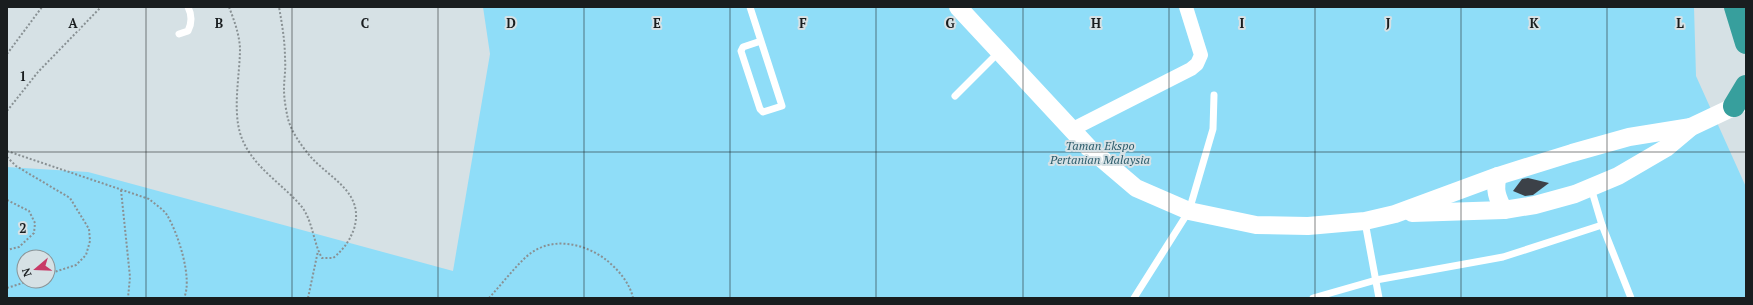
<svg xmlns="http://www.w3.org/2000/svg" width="1753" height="305" font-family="'PT Serif',serif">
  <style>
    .green { fill: #8fddf8; fill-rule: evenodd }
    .building { fill: #3c4148 }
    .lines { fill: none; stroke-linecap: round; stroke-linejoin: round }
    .path { stroke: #899194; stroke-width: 2; stroke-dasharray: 2 2; stroke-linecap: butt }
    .service { stroke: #fff; stroke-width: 7 }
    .minor { stroke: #fff; stroke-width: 14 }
    .tertiary { stroke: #fff; stroke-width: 18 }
    .motorway { stroke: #379f9d; stroke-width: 22 }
    .grid { fill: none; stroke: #191d1f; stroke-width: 1; stroke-opacity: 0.55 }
    .labels { text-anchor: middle; stroke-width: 4; stroke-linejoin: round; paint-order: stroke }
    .park-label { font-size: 12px; font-style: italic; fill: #2e5d6c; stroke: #d6e1e5 }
    .grid-label { font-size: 13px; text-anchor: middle; font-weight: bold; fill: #191d1f; stroke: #d6e1e5; stroke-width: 4; stroke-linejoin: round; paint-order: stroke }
  </style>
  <rect width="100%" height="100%" fill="#d6e1e5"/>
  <path class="green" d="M483 7H1694L1696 76 1746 187V298H7V167L88 172 453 271 490 54ZM24 257H48V281H24Z"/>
  <polygon class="building" points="1528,178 1549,183 1533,195 1525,196 1513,191 1522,179"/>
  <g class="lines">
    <g class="path">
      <path d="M229 7C234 20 239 33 240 48 240 75 232 110 241 136 252 167 282 183 302 207 313 222 313 242 322 258H333C343 250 349 242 354 229 365 192 330 179 310 156 301 145 292 133 288 119 286 110 284 99 284 89 284 79 286 69 285 59 285 41 282 24 279 7"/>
      <polyline points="7,54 42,7"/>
      <polyline points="7,111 38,72 101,7"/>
      <path d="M7 151 149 199C155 204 163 209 167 215 178 233 193 279 184 298"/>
      <polyline points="7,157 16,166 70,198 89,229 90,241 86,255 76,265 48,274"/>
      <polyline points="121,190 130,277 128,298"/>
      <polyline points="7,200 29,211 35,223 34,233 19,247 7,250"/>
      <polyline points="7,288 29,281"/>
      <polyline points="308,298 318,251"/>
      <path d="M489 298C501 285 513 269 526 257 549 236 582 242 605 259 617 268 630 283 633 298"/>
    </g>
    <g class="service">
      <polyline points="750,7 782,106 763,112 760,109 741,51 743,47 761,41"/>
      <path d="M179 34 188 31C192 23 192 15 188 7"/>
      <polyline points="955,96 999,52"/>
      <polyline points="1591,188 1602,225 1631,298"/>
      <polyline points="1365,222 1379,298"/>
      <polyline points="1134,298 1189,211 1213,129 1214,95"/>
      <polyline points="1313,298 1376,280 1503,257 1602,225"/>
    </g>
    <polyline class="minor" points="1071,130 1191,69 1197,64 1201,55 1186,7"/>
    <g class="tertiary">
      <polyline points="958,7 1089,148 1136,188 1189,211 1256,225 1308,226 1365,221 1395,214 1498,176 1572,153 1629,137 1691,127"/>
      <path d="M1498 176C1494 189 1497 198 1504 210"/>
      <polyline points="1412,213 1504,210 1535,205 1575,194 1618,176 1666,148 1691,127 1746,101"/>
    </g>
    <g class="motorway">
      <polyline points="1735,7 1746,43"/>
      <polyline points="1734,106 1746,86"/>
    </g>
  </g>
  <path class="grid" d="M146 7V298M292 7V298M438 7V298M584 7V298M730 7V298M876 7V298M1023 7V298M1169 7V298M1315 7V298M1461 7V298M1607 7V298M7 152H1746"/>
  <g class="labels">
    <g class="park-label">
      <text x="1100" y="150">Taman Ekspo<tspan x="1100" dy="14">Pertanian Malaysia</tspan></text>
    </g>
  </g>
  <g class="grid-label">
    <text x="73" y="28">A</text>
    <text x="219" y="28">B</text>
    <text x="365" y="28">C</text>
    <text x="511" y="28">D</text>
    <text x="657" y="28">E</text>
    <text x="803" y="28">F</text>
    <text x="950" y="28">G</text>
    <text x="1096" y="28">H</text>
    <text x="1242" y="28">I</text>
    <text x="1388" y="28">J</text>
    <text x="1534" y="28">K</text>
    <text x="1680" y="28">L</text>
    <text x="23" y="81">1</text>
    <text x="23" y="233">2</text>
  </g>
  <rect width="1753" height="305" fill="none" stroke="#191d1f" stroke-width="16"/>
  <g transform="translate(36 269) rotate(251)"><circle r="19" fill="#d6e1e5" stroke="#8a9396"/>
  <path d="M0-3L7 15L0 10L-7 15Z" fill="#c83a67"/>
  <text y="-6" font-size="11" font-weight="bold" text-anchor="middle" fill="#191d1f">N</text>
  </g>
</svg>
